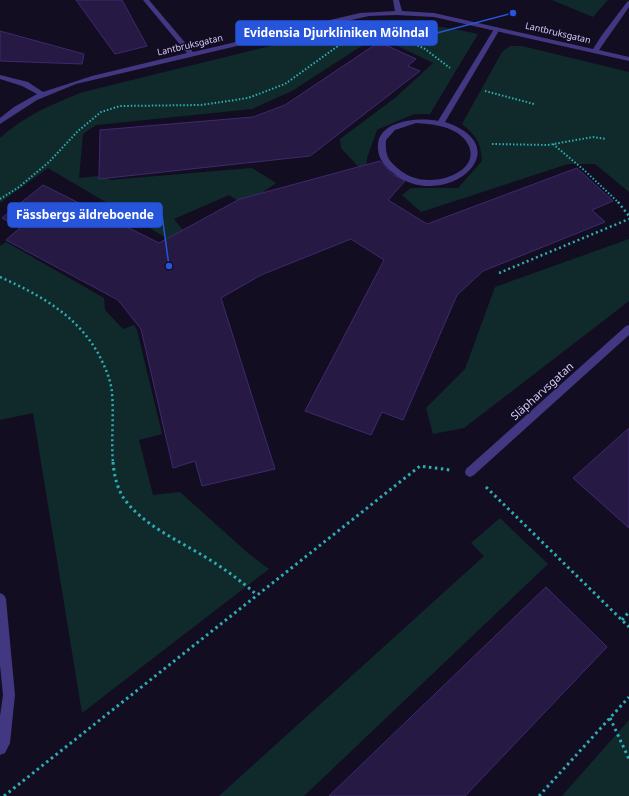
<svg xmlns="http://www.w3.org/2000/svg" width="629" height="796" font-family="'Noto Sans',sans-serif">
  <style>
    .green { fill: #102a2c }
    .building { fill: #261943; stroke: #3f2a6f }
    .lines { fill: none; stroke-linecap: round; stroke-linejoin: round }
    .path-far2 { stroke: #2cafb4; stroke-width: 2; stroke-dasharray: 1.5 2; stroke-linecap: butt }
    .path-far1 { stroke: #2cafb4; stroke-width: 2.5; stroke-dasharray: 2 3; stroke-linecap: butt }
    .path { stroke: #2cafb4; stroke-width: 3; stroke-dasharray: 2.5 3.5; stroke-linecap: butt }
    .lane { fill: #423781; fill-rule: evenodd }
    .street { fill: #423781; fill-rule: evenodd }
    .labels { text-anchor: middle; stroke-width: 3; stroke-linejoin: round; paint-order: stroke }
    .far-street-label { font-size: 9px; fill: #d8cdff; stroke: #130d22 }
    .street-label { font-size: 11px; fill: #d8cdff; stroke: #130d22 }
    .leader { fill: none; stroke: #2654da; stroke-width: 1.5 }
    .callout-dot { fill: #2654da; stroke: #130d22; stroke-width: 1.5 }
    .callout { fill: #2654da; stroke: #2654da; stroke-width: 1.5 }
    .callout-label { font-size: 12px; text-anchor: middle; font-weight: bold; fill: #fff }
  </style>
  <rect width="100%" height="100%" fill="#130d22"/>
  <g class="green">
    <polygon points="552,0 608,0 593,17"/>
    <path d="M379 23C414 23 444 26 478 34L430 114H414L377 130 367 158 366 175 341 148 340 139 395 98 433 63 377 36 292 91 252 109 96 125 83 134 79 178 108 175 109 180 252 168 276 183 244 205 229 195 174 219 190 239 180 246 48 168 0 203V138C24 116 52 104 83 92L315 35Z"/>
    <path d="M510 46H522L629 72V192L595 164H568L421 212 402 195 411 188H458L482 161C481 142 476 136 462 124L502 52Z"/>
    <polygon points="629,239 629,301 464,428 433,434 426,408 465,369 495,287"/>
    <polygon points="6,242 104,298 105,310 123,329 134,325 137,330 162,434 139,440 153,495 180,492 249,554 269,569 82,713 33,413 0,420 0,246"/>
    <polygon points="500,518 548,564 304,796 219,796 484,556 471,543"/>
    <polygon points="629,720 629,796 562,796"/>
  </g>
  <g class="building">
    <polygon points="76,0 122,0 147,46 115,54"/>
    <polygon points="0,31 84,54 82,64 0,61"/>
    <polygon points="379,42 416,59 408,66 420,71 310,156 99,179 100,130 253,117 285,105"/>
    <polygon points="380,161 392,174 405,181 388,200 427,224 577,168 613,201 592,210 605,222 483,271 457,295 403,420 382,412 371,435 305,411 384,260 351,239 261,275 221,298 275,469 202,486 195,461 173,468 141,329 118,300 6,240 20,228 2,218 43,185 159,243 240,199"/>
    <polygon points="629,428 629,528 573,478"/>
    <polygon points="546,587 607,647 465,796 329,796"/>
  </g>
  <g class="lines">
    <g class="path-far2">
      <polyline points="392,34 425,49 450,68"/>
      <polyline points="485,91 534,104"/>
      <polyline points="492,144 548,145 593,137 606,139"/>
      <polyline points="553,144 584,170 619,203"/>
      <polyline points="0,199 19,187 49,162 78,131 101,112 120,106 201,105 248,98 285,84 345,41"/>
    </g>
    <g class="path-far1">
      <polyline points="618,202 629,216"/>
      <polyline points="499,273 629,219"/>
      <path d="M0 277C40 295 77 315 99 355 105 367 111 380 112 393 114 416 111 440 113 463"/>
    </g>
    <g class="path">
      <path d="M113 462C114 475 117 487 123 497 140 523 177 540 202 555 222 567 240 580 257 595"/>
      <polyline points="486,487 629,627"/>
      <polyline points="622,620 629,612"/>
      <polyline points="610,718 629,759"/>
      <polyline points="4,796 420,466 450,470"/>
      <polyline points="539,796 629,697"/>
    </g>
    <g class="lane">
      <path d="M497 27 500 29 445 122C523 148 443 214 393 173 384 166 377 157 378 145 379 120 420 117 438 121L494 29ZM416 123C432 124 455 126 466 141 483 166 449 181 429 180 419 180 409 177 401 171 388 161 385 156 386 140L395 130Z"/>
      <polygon points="0,593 4,595 6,599 15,695 10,743 5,753 0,755 0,716 3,695 0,665"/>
    </g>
    <g class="street">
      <polygon points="143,0 149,0 193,52 360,13 395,11 393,0 399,0 402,11 434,13 593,49 602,35 627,2 629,1 629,7 599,50 629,57 629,61 434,17 397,15 369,16 258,41 76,84 37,100 0,124 0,118 14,107 37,94 22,86 0,79 0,75 28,82 43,92 92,76 187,53"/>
      <polygon points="629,325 629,335 474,475 470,477 466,475 465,472 466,469 626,326"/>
    </g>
  </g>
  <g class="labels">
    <g class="far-street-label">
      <text transform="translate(558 33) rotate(13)" y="3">Lantbruksgatan</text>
      <text transform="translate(190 45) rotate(-13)" y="3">Lantbruksgatan</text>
    </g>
    <g class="street-label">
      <text transform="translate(542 391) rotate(-42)" y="4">Släpharvsgatan</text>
    </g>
  </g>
  <path class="leader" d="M513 13L437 33M169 266L162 215"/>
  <g class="callout-dot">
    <circle cx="513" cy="13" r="4"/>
    <circle cx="169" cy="266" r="4"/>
  </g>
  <g class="callout">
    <rect x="236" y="21" width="201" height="24" rx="4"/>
    <rect x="8" y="203" width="154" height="24" rx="4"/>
  </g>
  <g class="callout-label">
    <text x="336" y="37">Evidensia Djurkliniken Mölndal</text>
    <text x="85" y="219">Fässbergs äldreboende</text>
  </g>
</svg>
